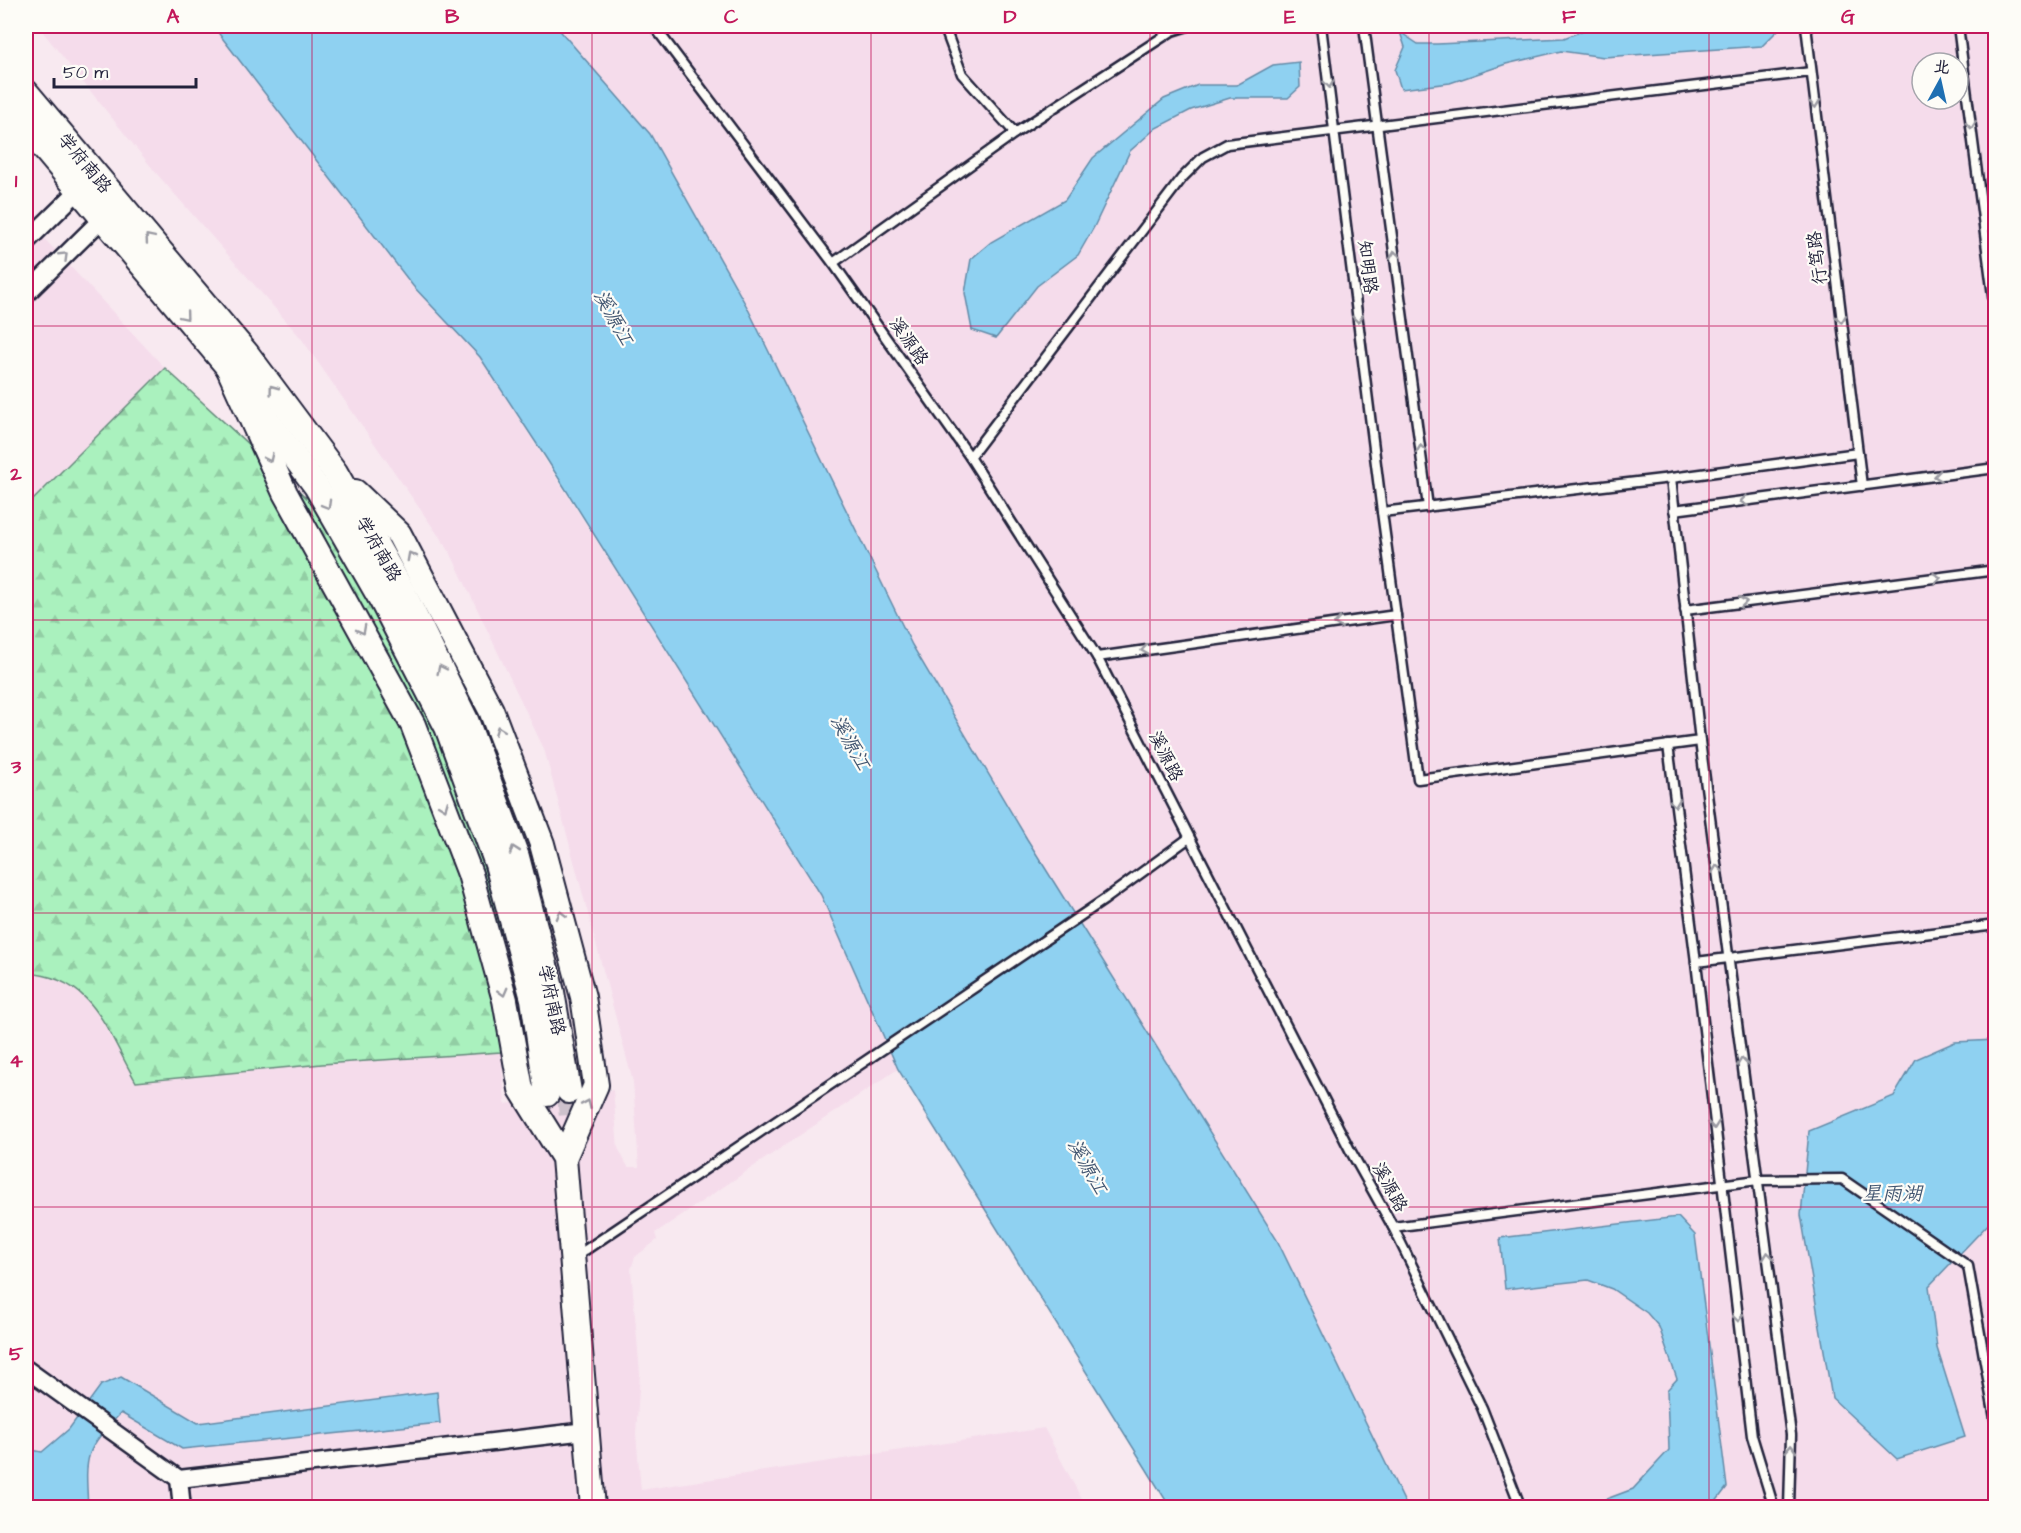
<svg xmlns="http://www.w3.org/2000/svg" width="2021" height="1533" font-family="'Architects Daughter','LXGW WenKai TC',sans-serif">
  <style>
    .built { fill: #f5dceb; fill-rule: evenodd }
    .forest { fill: url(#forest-firs); stroke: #668a7c; stroke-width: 1.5 }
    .water { fill: #8fd1f1; stroke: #638ba8; stroke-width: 1.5 }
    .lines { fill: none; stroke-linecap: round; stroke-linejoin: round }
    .secondary-tunnel { stroke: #cdc1cc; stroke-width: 24; stroke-dasharray: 24 12; stroke-linecap: butt }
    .lane-casing { stroke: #22223b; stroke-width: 13 }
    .street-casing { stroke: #22223b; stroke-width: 21 }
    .secondary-casing { stroke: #22223b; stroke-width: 28 }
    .lane { stroke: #fdfcf7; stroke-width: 8 }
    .street { stroke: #fdfcf7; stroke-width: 16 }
    .secondary { stroke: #fdfcf7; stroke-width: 24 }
    .oneway { stroke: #9a9aa2 }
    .grid { fill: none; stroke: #c2185b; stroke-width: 1.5; stroke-opacity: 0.55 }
    .labels { text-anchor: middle; stroke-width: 4.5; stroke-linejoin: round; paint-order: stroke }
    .street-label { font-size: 18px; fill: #22223b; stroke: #fdfcf7 }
    .water-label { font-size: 20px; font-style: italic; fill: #435772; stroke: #fdfcf7 }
    .neatline { fill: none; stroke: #c2185b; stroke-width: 2 }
    .grid-label { font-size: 20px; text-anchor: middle; font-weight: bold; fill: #c2185b }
  </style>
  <defs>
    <pattern id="forest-firs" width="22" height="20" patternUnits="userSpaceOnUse" patternTransform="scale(1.5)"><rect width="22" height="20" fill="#aaf1be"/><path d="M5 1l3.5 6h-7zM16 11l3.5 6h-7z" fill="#92cea4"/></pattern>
  </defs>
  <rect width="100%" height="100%" fill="#f8e9f0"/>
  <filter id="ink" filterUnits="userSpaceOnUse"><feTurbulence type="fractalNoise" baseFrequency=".0167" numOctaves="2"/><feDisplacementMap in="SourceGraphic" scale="12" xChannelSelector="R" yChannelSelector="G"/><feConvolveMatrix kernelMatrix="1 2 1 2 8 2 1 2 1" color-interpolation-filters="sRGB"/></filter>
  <g filter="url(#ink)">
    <g class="built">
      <polygon points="38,26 213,26 412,286 480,357 821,895 898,1069 655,1233 657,1240 635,1257 631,1269 640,1374 636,1434 641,1490 1044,1428 1086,1507 26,1507 26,973 56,978 74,986 88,997 136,1082 322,1064 501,1052 505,1104 613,1090 618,1148 628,1167 639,1167 633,1082 544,749 450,552 301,338 157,174"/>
      <path d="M556 26H1995V1507H1407L1277 1240 1027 839 912 645 747 307 650 134ZM1922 63H1958V99H1922Z"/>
      <polygon points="26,219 165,368 26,507"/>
    </g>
    <path class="forest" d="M165 368 322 512 439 720 501 923V1052L322 1064 136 1082C106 1030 94 977 26 973V507Z"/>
    <g class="water">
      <polygon points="213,26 556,26 650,134 747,307 912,645 1027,839 1277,1240 1407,1507 1170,1507 898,1069 821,895 546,458 480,357 413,286"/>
      <polygon points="1595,26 1782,26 1762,46 1604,57 1561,51 1506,64 1450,83 1401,89 1395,70 1405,47 1400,32 1418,44 1437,44 1564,38"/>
      <polygon points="1299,62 1300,87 1288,98 1230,98 1191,110 1156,128 1130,151 1094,227 1078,255 1037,286 996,338 972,330 965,293 971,259 991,242 1065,200 1093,158 1164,99 1198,85 1237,85 1273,65"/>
      <polygon points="1995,1040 1995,1217 1929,1286 1937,1348 1965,1437 1897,1459 1832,1398 1801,1215 1809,1131 1894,1096 1916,1059 1955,1042"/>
      <polygon points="1678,1217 1695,1235 1727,1487 1712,1507 1585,1507 1633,1489 1669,1450 1667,1390 1677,1379 1659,1327 1647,1313 1612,1289 1588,1280 1505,1289 1500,1238"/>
      <path d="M121 1377 198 1423 437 1392 440 1423 182 1449 121 1413C84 1451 85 1455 88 1507H26V1449L42 1452 69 1429 101 1385Z"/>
    </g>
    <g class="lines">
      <polyline class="secondary-tunnel" points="569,1091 573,1146"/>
      <defs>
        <g id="lane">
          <polyline points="654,26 833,263 970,457 1097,657 1350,1150 1393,1227 1758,1180 1842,1179 1968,1266 1996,1424"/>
          <polyline points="944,26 962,74 1015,133"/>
          <polyline points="1321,26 1382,512"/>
          <polyline points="1364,26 1428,507"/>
          <polyline points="1806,26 1862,486"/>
          <polyline points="1958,26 1996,319"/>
          <polyline points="833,263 1015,133 1172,31 1188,26"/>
          <polyline points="970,457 1182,178 1203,157 1227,144 1811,72"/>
          <polygon points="1671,478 1700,741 1418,779 1382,512"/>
          <polyline points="1671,478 1858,453"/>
          <polyline points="1674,510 1996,468"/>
          <polyline points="1685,610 1996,570"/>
          <polyline points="1097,657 1396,615"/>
          <polyline points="1700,741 1791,1435 1789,1508"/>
          <polyline points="1668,745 1696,962 1752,1436 1774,1508"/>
          <polyline points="1696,962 1996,925"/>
          <polyline points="1393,1227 1482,1408 1521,1508"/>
          <polyline points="575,1257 1104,900 1189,838"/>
        </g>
        <g id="street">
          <polyline points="26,242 79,190"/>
          <polyline points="26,294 103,218"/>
          <polyline points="26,1369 179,1479 586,1431"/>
          <polyline points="179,1479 182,1508"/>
        </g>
        <g id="secondary">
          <polyline points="26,92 247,354 335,472 403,592 466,720 517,857 552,992 569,1091"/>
          <polyline points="26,127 228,367 316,486 382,601 447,727 497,864 533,999 547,1094"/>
          <polyline points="228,367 285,493 413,725 470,874 505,1000 521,1089 564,1158 593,1508"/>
          <polyline points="355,492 399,534 491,710 542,844 583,997 596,1085 564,1158"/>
        </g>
      </defs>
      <use href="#lane" class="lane-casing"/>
      <use href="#street" class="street-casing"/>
      <use href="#secondary" class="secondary-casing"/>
      <use href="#lane" class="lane"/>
      <use href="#street" class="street"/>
      <use href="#secondary" class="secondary"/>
    </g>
    <defs><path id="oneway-chevron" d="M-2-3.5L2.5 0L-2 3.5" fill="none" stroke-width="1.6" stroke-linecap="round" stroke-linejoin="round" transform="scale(1.5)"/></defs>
    <g class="oneway">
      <use href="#oneway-chevron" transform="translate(1329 84) rotate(83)"/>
      <use href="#oneway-chevron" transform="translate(1815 104) rotate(83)"/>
      <use href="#oneway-chevron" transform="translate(1971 125) rotate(83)"/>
      <use href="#oneway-chevron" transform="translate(149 238) rotate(-130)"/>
      <use href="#oneway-chevron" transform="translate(1395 255) rotate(-98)"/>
      <use href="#oneway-chevron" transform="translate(64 256) rotate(-44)"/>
      <use href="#oneway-chevron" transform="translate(185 316) rotate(50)"/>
      <use href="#oneway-chevron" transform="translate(1358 319) rotate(83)"/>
      <use href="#oneway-chevron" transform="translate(1841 319) rotate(83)"/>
      <use href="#oneway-chevron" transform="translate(273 389) rotate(-127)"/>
      <use href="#oneway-chevron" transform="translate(1421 449) rotate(-98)"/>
      <use href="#oneway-chevron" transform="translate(269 458) rotate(65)"/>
      <use href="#oneway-chevron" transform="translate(1938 476) rotate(172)"/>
      <use href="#oneway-chevron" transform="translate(1744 501) rotate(173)"/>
      <use href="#oneway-chevron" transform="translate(327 505) rotate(60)"/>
      <use href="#oneway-chevron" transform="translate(411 556) rotate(-118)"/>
      <use href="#oneway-chevron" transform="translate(1937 578) rotate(-7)"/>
      <use href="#oneway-chevron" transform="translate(1743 602) rotate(-7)"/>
      <use href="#oneway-chevron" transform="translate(1338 623) rotate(172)"/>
      <use href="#oneway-chevron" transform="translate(362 630) rotate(62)"/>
      <use href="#oneway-chevron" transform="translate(1145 650) rotate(172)"/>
      <use href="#oneway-chevron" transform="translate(441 669) rotate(-116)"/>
      <use href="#oneway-chevron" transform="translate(499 730) rotate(-111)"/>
      <use href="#oneway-chevron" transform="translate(1675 803) rotate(82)"/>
      <use href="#oneway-chevron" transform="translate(444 806) rotate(69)"/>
      <use href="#oneway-chevron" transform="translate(514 850) rotate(-109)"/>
      <use href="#oneway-chevron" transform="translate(1717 869) rotate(-97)"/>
      <use href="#oneway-chevron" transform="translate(561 915) rotate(-105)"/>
      <use href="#oneway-chevron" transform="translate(503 992) rotate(75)"/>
      <use href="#oneway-chevron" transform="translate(1742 1062) rotate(-97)"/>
      <use href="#oneway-chevron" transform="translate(587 1104) rotate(-66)"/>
      <use href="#oneway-chevron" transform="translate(1714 1125) rotate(84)"/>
      <use href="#oneway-chevron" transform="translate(1768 1256) rotate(-97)"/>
      <use href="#oneway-chevron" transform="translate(1738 1318) rotate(83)"/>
      <use href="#oneway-chevron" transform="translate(1791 1449) rotate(-88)"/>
    </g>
  </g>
  <path class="grid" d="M312 26V1508M592 26V1508M871 26V1508M1150 26V1508M1429 26V1508M1709 26V1508M26 326H1996M26 620H1996M26 913H1996M26 1207H1996"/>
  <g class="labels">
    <g class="street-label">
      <text transform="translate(85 163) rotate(50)" y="6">学府南路</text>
      <text transform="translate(1817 258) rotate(-97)" y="6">行笃路</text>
      <text transform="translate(1368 267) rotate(83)" y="6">知明路</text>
      <text transform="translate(909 341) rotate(55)" y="6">溪源路</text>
      <text transform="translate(379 549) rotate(60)" y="6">学府南路</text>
      <text transform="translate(1166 756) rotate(63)" y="6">溪源路</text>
      <text transform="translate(552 1000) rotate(78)" y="6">学府南路</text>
      <text transform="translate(1390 1187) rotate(61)" y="6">溪源路</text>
    </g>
    <g class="water-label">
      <text transform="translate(614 317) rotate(61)" y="7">溪源江</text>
      <text transform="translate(851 742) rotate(61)" y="7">溪源江</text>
      <text transform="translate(1088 1166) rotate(61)" y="7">溪源江</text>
      <text x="1892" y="1200">星雨湖</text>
    </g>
  </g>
  <rect width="2021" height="1533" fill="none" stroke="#fdfcf7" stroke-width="66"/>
  <g transform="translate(1940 81) rotate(8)"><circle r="28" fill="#fdfcf7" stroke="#a5a5ac" stroke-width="1.5"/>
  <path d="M0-4.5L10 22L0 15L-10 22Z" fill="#1f6fb2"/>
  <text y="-9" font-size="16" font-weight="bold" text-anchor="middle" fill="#22223b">北</text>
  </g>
  <path d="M54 78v9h142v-9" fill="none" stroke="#22223b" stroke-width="3"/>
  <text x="63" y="78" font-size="18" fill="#22223b" stroke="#fdfcf7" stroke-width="4.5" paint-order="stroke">50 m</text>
  <rect x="33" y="33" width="1955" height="1467" class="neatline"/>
  <g class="grid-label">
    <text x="173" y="23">A</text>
    <text x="452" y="23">B</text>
    <text x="731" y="23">C</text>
    <text x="1010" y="23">D</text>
    <text x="1290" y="23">E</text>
    <text x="1569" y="23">F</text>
    <text x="1848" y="23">G</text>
    <text x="16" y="187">1</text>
    <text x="16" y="480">2</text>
    <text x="16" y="773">3</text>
    <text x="16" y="1067">4</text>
    <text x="16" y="1360">5</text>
  </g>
</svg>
